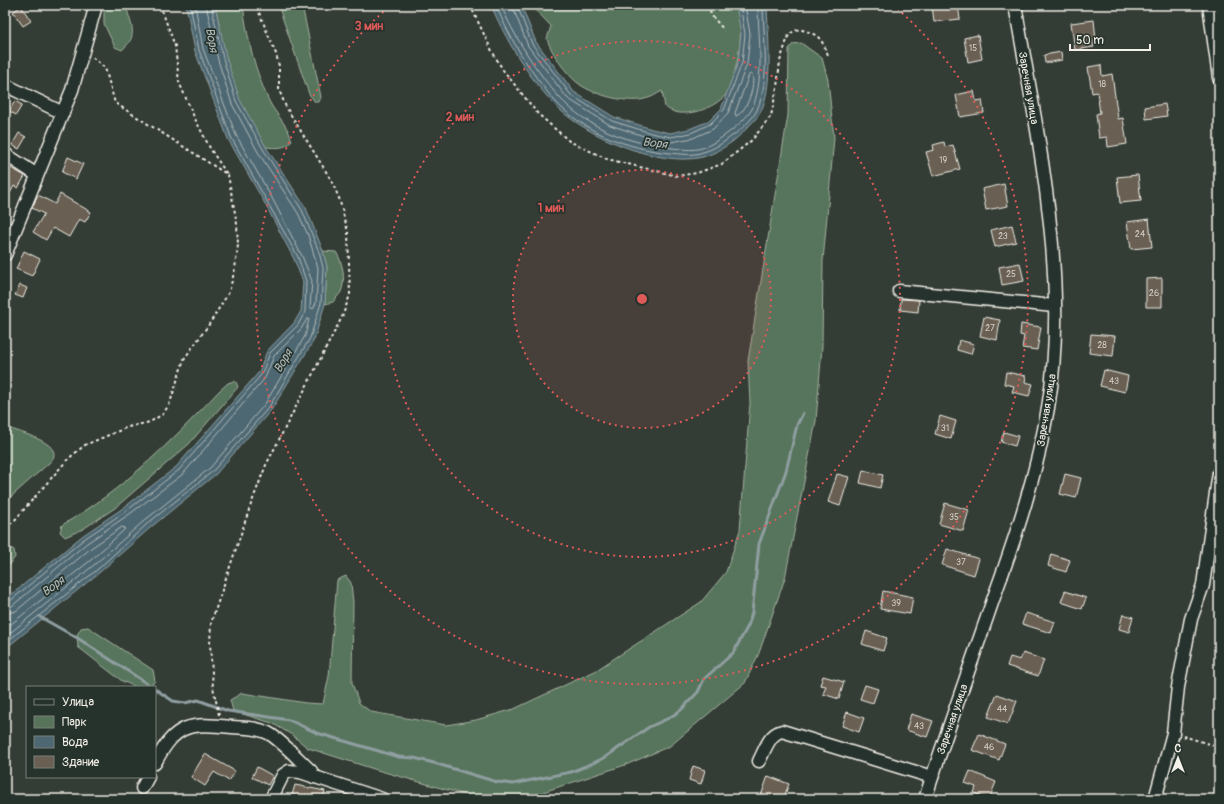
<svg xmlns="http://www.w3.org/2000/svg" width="1224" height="804" font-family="Pangolin,sans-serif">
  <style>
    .green { fill: #57745b; stroke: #a6b2a2 }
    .water { fill: #4e6873; stroke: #909fa2 }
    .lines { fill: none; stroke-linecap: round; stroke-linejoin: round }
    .shore { stroke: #b2bab9; stroke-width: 1 }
    .stream { stroke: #909fa2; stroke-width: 3 }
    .building { fill: #695f53; stroke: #f4f1e8 }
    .minor-casing { stroke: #f4f1e8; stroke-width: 15 }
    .path { stroke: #f4f1e8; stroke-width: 2; stroke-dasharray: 3 3; stroke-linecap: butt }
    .minor { stroke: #26332d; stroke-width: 12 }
    .ring { fill: none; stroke: #de5a58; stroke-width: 2; stroke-dasharray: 2 4 }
    .labels { text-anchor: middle; stroke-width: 3.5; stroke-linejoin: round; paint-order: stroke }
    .number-label { font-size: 9px; fill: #d1ccc3 }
    .street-label { font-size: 11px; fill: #f4f1e8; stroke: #26332d }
    .water-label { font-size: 12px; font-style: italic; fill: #b2bab9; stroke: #26332d }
    .centre { fill: #de5a58; stroke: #26332d; stroke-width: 2 }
    .ring-label { font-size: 12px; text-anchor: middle; font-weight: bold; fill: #de5a58; stroke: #26332d; stroke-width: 3.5; stroke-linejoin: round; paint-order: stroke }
  </style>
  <rect width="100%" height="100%" fill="#333c35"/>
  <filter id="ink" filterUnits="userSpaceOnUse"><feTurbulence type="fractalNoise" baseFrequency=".025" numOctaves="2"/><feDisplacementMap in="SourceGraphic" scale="8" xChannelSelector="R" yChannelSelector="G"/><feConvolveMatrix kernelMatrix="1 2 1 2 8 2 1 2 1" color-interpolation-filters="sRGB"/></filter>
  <g filter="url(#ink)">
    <g class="green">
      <path d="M104 5H126C130 24 140 35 122 50L115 47 104 24Z"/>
      <path d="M215 5H243C247 38 255 71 269 101 276 115 288 125 292 141 285 149 276 148 266 147 257 132 248 117 240 101 227 71 222 37 215 5Z"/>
      <polygon points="278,5 302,5 321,97 319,102 315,102 309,94"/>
      <path d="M531 5H736C744 30 740 56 732 80 730 84 730 89 728 92 721 102 706 110 694 112 682 114 675 114 665 107L662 91C658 93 653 97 648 98 630 105 594 95 579 84 566 74 552 54 547 39L551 26Z"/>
      <polygon points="801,43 822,58 828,80 834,138 823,261 822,347 816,421 785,578 759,653 745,683 670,746 628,764 522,799 491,799 462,794 377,770 308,748 292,735 272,723 233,711 230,700 242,693 306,703 323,704 329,676 337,580 346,576 351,583 353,602 352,683 359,703 371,712 446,725 476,720 514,709 595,671 701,602 726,572 740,530 750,403 748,361 788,115 789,49 793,44"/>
      <path d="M323 251 336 252C343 262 346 280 341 292 339 295 335 299 333 302L325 304 327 267Z"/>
      <path d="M234 381 236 382 238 387 189 444 115 508 83 529 65 537 60 532 62 525C122 491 172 441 219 391L228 383Z"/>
      <path d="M5 427C16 431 56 441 54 455 54 458 51 461 49 463L5 502Z"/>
      <polygon points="7,546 14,550 15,557 5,571 5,547"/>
      <polygon points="88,627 153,670 155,681 149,687 136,687 122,681 78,647 77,635 81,628"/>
    </g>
    <g class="water">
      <polygon points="186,5 215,5 226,57 240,100 266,147 306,208 323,251 327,267 325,304 314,340 272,409 216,474 150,528 100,572 5,649 5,600 82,536 126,506 176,467 259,372 267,351 294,323 301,311 303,282 294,259 264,202 228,139 195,51"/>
      <path d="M491 5H521L536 42 574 92 614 117 652 129 670 133 689 129 709 121 721 109 738 62 741 34 736 5H767C768 33 774 88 760 113 757 118 752 123 748 127 737 140 720 152 703 157 660 168 581 135 552 102 527 75 505 39 491 5Z"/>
    </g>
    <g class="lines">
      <g class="shore">
        <polyline points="195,5 203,49 236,135 272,198 302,256 312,281 310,307 313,309 316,303 318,268 308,235 298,213 258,152 232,104 218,60 206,5"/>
        <path d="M496 5C509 38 531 73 554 100 583 132 629 149 670 153 681 154 693 156 703 152 714 149 723 143 732 136 740 131 753 119 757 110 771 77 763 39 763 5"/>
        <path d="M501 5C512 33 538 74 559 97 587 128 631 144 672 148 681 149 692 151 702 148 711 145 720 139 728 133 736 127 749 116 753 107 765 74 758 39 758 5"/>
        <polyline points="512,5 528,46 567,98 610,125 650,138 671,142 693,138 713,129 728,113 747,64 750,34 745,5"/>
        <polyline points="517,5 532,44 571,95 612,121 651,133 671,137 691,133 710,124 724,110 742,63 745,34 740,5"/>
        <path d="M752 74C756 85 747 112 736 116L735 113 749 75Z"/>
        <polyline points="5,603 9,602 84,539 129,509 179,470 261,375 270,353 298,325 305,312 306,281 298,257 231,137 199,50 190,5"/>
        <polyline points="5,608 12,606 87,543 131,513 183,474 265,378 274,356 301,329 307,319 309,319 305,336 265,404 210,468 144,521 94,565 5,637"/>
        <polyline points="5,614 16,611 91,548 122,527 125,528 124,530 91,560 5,629"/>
        <polyline points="5,643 98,569 147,524 213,471 269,407 310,338 321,303 323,268 319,252 302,210 263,149 236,101 223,58 211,5"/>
      </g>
      <g class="stream">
        <polyline points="40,617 79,639 152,687"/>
        <polyline points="155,689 173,701 185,703 198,700 228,711 289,720 317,733 399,757 414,758 434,763 497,782 513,784 571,772 591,764 604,758 649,727 669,718 681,710 698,692 704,679 733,653 748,626 752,613 759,544 786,471 797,425 803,413"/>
      </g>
    </g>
    <g class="building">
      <polygon points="932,5 958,5 960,19 934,22"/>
      <polygon points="21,6 31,21 23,26 13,12"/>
      <polygon points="1094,20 1096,40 1093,41 1094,47 1075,50 1071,23"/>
      <polygon points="978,35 982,59 968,62 964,38"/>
      <polygon points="1061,52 1062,60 1045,63 1044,55"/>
      <polygon points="1101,65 1102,76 1112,74 1118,119 1123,118 1127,144 1108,147 1107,137 1099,138 1096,114 1100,113 1097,92 1092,93 1088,67"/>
      <polygon points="974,91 976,101 982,100 984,113 960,117 956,95"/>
      <polygon points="15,101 22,105 16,115 9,111"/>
      <polygon points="1165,104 1167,116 1146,119 1145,107"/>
      <polygon points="19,133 26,137 19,149 12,145"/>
      <polygon points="944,142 945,147 953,145 960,169 933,176 926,152 934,150 933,145"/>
      <polygon points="68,157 83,164 76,179 62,172"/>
      <polygon points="11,168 25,176 18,188 14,186 5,202 5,178"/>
      <polygon points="1138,175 1141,201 1120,203 1117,177"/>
      <polygon points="1004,184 1008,206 986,210 982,189"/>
      <polygon points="60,194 91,212 85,222 79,219 69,237 53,228 46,240 33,232 44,214 32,208 38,195 55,204"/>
      <polygon points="1149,219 1152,247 1131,249 1127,222"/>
      <polygon points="1012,225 1016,242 995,247 991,230"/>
      <polygon points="24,251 40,259 32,276 16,269"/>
      <polygon points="1020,263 1024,281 1002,285 999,267"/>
      <polygon points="1162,278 1162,307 1146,307 1146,279"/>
      <polygon points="20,285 27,288 23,298 15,295"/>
      <polygon points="901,299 919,300 918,312 900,310"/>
      <polygon points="984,317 1000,320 997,340 980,336"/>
      <polygon points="1021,324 1041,327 1037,350 1022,348 1024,336 1020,335"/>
      <polygon points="1091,334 1115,336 1113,356 1089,353"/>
      <polygon points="959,340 974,344 971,354 957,350"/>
      <polygon points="1104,370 1128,376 1125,392 1100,386"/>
      <polygon points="1006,372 1026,376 1025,382 1033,384 1029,396 1012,392 1014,386 1004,384"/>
      <polygon points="940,416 956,421 951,439 935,434"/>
      <polygon points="1004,432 1018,436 1015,446 1001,442"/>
      <polygon points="863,470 883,475 880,488 860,483"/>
      <polygon points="837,474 849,477 840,506 828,502"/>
      <polygon points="1065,474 1081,478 1076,498 1060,494"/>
      <polygon points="945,503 969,510 963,531 939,524"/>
      <polygon points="947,549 979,559 974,575 942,565"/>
      <polygon points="1051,554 1070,560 1066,572 1048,566"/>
      <polygon points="883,591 913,597 910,614 880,609"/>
      <polygon points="1065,591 1086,598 1082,609 1061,602"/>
      <polygon points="1026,613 1055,622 1051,633 1022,624"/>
      <polygon points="1123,614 1133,617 1129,632 1119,629"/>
      <polygon points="866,631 887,638 883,651 862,644"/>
      <polygon points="1023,653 1044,660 1038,676 1007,666 1010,657 1020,660"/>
      <polygon points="823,676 844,682 839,699 823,694 826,686 820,685"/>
      <polygon points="865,685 878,689 873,703 860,699"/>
      <polygon points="997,694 1017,701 1008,724 988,717"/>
      <polygon points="847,712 864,718 859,732 842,726"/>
      <polygon points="911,714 933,721 927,737 906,730"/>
      <polygon points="979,734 1005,744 999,760 972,750"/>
      <polygon points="205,754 235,771 229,781 214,772 205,786 191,777"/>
      <polygon points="693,766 705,770 701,784 689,780"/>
      <polygon points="257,767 273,776 268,785 252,777"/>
      <polygon points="970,771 996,782 989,799 974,793 976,787 965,783"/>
      <polygon points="768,776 789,784 784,797 780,795 778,799 770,799 761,796"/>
      <polygon points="295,785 325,791 323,799 311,799 292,795"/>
    </g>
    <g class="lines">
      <defs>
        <g id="minor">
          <polyline points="1209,5 1219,78"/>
          <polyline points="5,85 63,113"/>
          <polyline points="5,154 37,175"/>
          <polyline points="5,255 72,90 96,5"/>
          <polyline points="899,291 1054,306"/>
          <path d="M759 761C765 750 769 734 782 731L932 777"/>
          <path d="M155 763C176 723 189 723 232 727 244 728 257 727 268 733 280 739 300 761 311 771L314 777"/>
          <polyline points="142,788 148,777"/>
          <polyline points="271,799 283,775 289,771 300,772 382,799"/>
          <path d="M925 799C947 731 971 664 994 597 1016 536 1037 473 1048 408 1070 279 1037 133 1015 5"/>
          <polyline points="1155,799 1173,733 1178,687 1191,619 1203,585 1219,472"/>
        </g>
      </defs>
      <use href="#minor" class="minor-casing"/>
      <g class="path">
        <polyline points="160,5 175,46 179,82 194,117 211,150 227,174"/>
        <path d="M470 5 492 51 503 70 538 114 569 141 607 159 677 176 697 173 722 164 752 140 771 116 777 87 780 61 789 34 799 29C818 34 821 37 828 55"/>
        <polyline points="709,5 711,15 724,30"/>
        <polyline points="5,527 13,522 68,459 85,445 128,427 150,422 163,414 170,403 184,359 210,323 229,292 235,269 238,245 237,224 228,175 115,103 105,68 92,57"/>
        <polyline points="219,715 213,687 210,644 211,623 250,507 266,465 342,317 350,295 348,232 339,198 330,178 286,107 279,90 279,66 276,54 256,5"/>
        <polyline points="1183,736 1219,747"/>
      </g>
      <use href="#minor" class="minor"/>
    </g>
  </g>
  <circle cx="642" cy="299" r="129" fill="#de5a58" fill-opacity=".12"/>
  <g class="ring">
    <circle cx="642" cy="299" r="129"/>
    <circle cx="642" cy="299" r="258"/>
    <path d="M893 5A386 386 0 1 1 391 5"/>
  </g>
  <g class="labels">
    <g class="number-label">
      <text x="973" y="51">15</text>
      <text x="1102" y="87">18</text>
      <text x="943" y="163">19</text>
      <text x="1140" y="237">24</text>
      <text x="1003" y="239">23</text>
      <text x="1011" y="277">25</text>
      <text x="1154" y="296">26</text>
      <text x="990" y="331">27</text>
      <text x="1102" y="348">28</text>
      <text x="1114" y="384">43</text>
      <text x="945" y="431">31</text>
      <text x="954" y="520">35</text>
      <text x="961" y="565">37</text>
      <text x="896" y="606">39</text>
      <text x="1002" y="712">44</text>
      <text x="919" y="729">43</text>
      <text x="989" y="750">46</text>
    </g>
    <g class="street-label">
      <text transform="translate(1029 88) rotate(80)" y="4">Заречная улица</text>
      <text transform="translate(1046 410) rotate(-81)" y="4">Заречная улица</text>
      <text transform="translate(952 719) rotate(-71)" y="4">Заречная улица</text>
    </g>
    <g class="water-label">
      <text transform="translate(212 40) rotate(79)" y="4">Воря</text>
      <text transform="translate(655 143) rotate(7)" y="4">Воря</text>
      <text transform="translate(283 361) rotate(-60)" y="4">Воря</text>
      <text transform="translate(53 586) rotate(-37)" y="4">Воря</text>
    </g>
  </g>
  <circle cx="642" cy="299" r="6" class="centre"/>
  <g class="ring-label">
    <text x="369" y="30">3 мин</text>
    <text x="460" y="121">2 мин</text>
    <text x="551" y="212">1 мин</text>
  </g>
  <rect width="1224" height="804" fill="none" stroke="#26332d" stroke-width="20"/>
  <rect x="10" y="10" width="1204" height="784" fill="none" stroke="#f4f1e8" stroke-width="1.5" filter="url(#ink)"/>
  <rect x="26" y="686" width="130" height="92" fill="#26332d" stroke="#787f78"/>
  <rect x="34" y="699" width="20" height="6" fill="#26332d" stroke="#787f78"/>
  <text x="62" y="706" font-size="12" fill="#f4f1e8">Улица</text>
  <rect x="34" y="716" width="20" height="12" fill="#57745b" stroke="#787f78"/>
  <text x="62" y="726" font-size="12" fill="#f4f1e8">Парк</text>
  <rect x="34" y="736" width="20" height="12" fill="#4e6873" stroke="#787f78"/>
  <text x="62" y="746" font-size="12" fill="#f4f1e8">Вода</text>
  <rect x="34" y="756" width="20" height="12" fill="#695f53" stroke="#787f78"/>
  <text x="62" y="766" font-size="12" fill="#f4f1e8">Здание</text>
  <g transform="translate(1178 758)" stroke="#26332d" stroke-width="3" paint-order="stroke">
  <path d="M0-3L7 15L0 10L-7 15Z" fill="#f4f1e8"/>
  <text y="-6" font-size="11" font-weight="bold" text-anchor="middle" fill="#f4f1e8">С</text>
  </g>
  <path d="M1070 44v6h80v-6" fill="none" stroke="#f4f1e8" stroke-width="2"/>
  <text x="1076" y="44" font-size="12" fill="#f4f1e8" stroke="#26332d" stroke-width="3" paint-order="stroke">50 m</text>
</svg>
